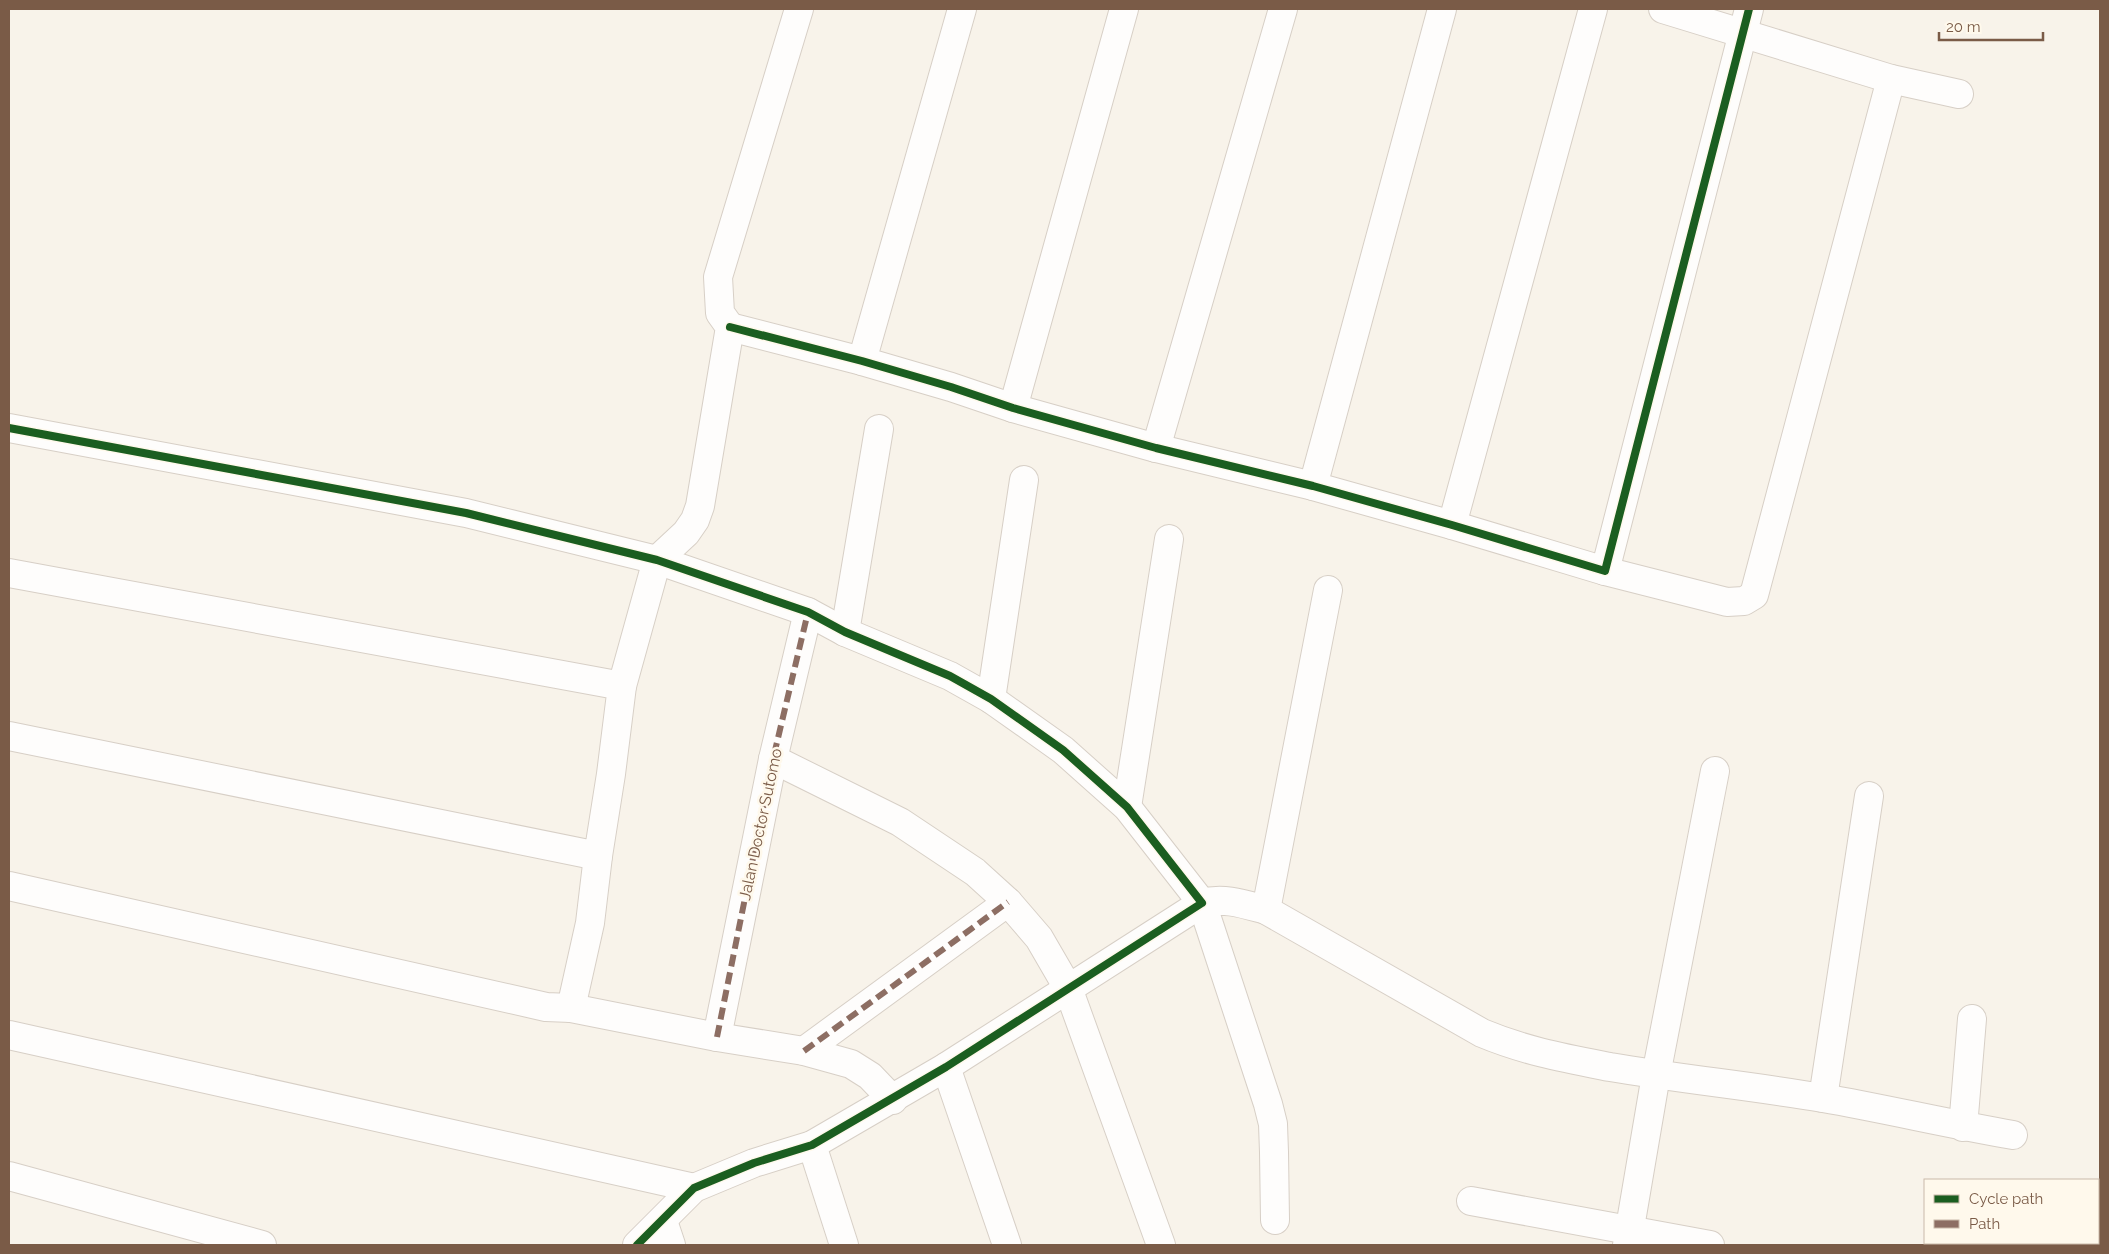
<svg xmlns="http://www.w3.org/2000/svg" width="2109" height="1254" font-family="Raleway,sans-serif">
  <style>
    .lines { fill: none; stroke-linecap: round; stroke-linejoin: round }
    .minor-casing { stroke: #d7cfc6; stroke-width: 30 }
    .minor { stroke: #fefdfc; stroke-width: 28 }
    .quiet { stroke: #8d6e63; stroke-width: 6; stroke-dasharray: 12 6; stroke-linecap: butt }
    .cycleway-casing { stroke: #fff9ec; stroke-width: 11 }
    .cycleway { stroke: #1b5e20; stroke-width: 8 }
    .labels { text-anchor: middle; stroke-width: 5; stroke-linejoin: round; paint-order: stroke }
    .street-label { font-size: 16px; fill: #7a5b47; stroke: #fff9ec }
  </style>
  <rect width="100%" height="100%" fill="#f8f3ea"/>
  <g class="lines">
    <defs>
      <g id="minor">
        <polyline points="1663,9 1891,79 1959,94"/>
        <polyline points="730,327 862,361 951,387 1013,408 1156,448 1313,486 1452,525 1605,571 1749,9"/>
        <polyline points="862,361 962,9"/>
        <polyline points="1013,408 1124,9"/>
        <polyline points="9,428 466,513 657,560 808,612 845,632 950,676 991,699 1063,750 1127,807 1202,903 946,1067 812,1145 754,1163 694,1188 637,1245"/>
        <polyline points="1156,448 1283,9"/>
        <polyline points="1313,486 1442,9"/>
        <polyline points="1452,525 1593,9"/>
        <polyline points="1605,571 1727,602 1744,601 1754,595 1891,79"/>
        <polyline points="9,573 622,686 611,774 598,856 9,736"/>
        <polyline points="845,632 879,429"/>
        <polyline points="622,686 657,560 686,533 695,520 700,506 730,327 720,313 718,277 799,9"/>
        <polyline points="991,699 1024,480"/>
        <polyline points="773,759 900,822 975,872 1008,902 1039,938 1068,988 1161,1245"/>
        <polyline points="1127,807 1169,539"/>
        <polyline points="9,886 546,1007 571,1008 717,1037 804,1051 851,1064 870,1076 893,1100"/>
        <polyline points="1266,910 1328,590"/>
        <polyline points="571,1008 590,923 598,856"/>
        <polyline points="9,1035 694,1188"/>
        <polyline points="717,1037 773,759 808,612"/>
        <polyline points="804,1051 1008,902"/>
        <polyline points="946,1067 1007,1245"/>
        <polyline points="1823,1098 1869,796"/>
        <polyline points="1963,1127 1972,1019"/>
        <polyline points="812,1145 844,1245"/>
        <polyline points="9,1176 262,1245"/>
        <polyline points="1471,1201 1710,1245"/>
        <path d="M1275 1220 1274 1152 1273 1124 1268 1104 1202 903C1224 897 1244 904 1266 910L1482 1033C1525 1051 1564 1058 1610 1067 1680 1079 1752 1086 1823 1098 1886 1109 1949 1124 2013 1135"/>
        <polyline points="663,1221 671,1245"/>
        <polyline points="1627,1245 1656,1075 1715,771"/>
      </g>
    </defs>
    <use href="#minor" class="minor-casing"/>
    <use href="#minor" class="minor"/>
    <g class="quiet">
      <polyline points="717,1037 773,759 808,612"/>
      <polyline points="804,1051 1008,902"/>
    </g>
    <defs>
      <g id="cycleway">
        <polyline points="730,327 862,361 951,387 1013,408 1156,448 1313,486 1452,525 1605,571 1749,9"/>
        <polyline points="9,428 466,513 657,560 808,612 845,632 950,676 991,699 1063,750 1127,807 1202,903 946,1067 812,1145 754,1163 694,1188 637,1245"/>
      </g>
    </defs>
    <use href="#cycleway" class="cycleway-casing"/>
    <use href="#cycleway" class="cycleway"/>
  </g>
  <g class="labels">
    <g class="street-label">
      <text transform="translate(760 824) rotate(-78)" y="6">Jalan Doctor Sutomo</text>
    </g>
  </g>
  <rect width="2109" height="1254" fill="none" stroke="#7a5b47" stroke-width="20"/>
  <rect x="1924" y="1179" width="175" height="65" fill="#fff9ec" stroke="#cabaaa"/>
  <rect x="1934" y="1195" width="25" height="8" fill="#1b5e20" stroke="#cabaaa"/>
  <text x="1969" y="1204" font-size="15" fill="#7a5b47">Cycle path</text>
  <rect x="1934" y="1220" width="25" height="8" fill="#8d6e63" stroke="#cabaaa"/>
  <text x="1969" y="1229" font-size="15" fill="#7a5b47">Path</text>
  <path d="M1939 32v8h104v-8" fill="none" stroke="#7a5b47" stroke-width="2.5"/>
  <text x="1946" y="32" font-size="15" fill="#7a5b47" stroke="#fff9ec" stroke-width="4" paint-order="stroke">20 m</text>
</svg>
